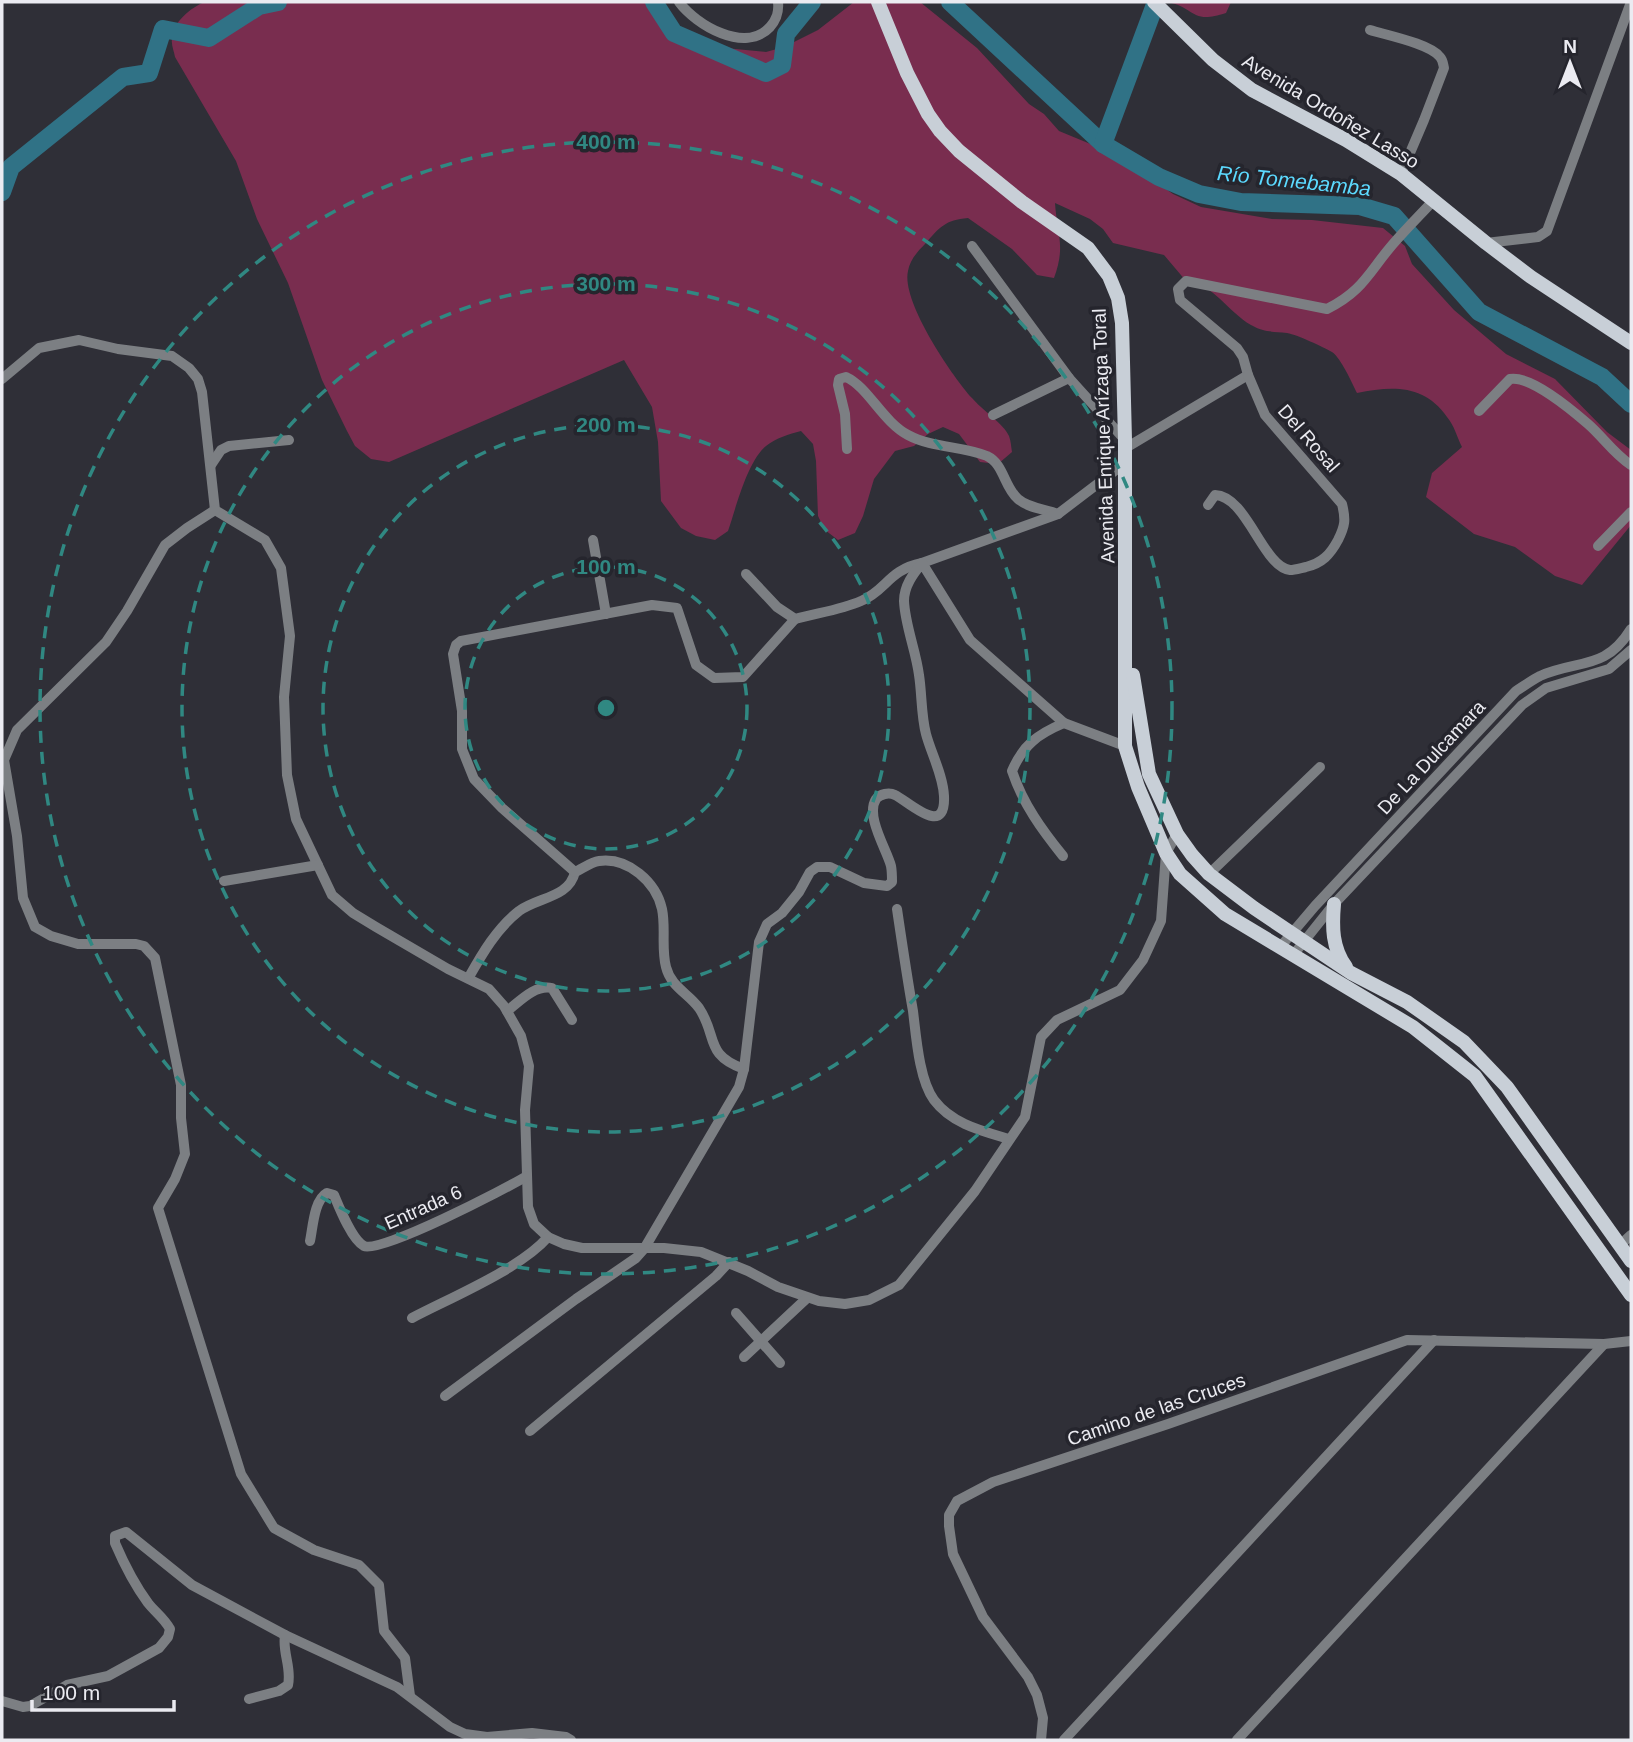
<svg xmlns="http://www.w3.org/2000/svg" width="1633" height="1742" font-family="Arial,sans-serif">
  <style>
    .green { fill: #792d4f }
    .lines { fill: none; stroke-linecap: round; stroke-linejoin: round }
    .river { stroke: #307286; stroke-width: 18 }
    .minor { stroke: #7c7f83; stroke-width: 10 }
    .major { stroke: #c8cfd7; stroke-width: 14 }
    .ring { fill: none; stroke: #308882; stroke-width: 3.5; stroke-dasharray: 12 9 }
    .labels { text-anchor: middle; stroke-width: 7; stroke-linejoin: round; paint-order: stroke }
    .street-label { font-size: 19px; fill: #ebebf1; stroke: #25252d }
    .water-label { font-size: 21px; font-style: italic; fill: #5cdaff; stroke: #25252d }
    .centre { fill: #308882; stroke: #25252d; stroke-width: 3.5 }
    .ring-label { font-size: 21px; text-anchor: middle; font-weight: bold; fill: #308882; stroke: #25252d; stroke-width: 7; stroke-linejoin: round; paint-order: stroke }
  </style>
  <rect width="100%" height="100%" fill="#2f2f37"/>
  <g class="green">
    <path d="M205 2H644L674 25 706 42 725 48 766 52 784 47 818 30 854 2H920L977 48 1029 104 1044 114 1059 131 1117 155 1173 194 1201 207 1272 219 1312 220 1383 228 1405 246 1412 264 1454 310 1506 354 1555 379 1607 432 1631 450V525L1582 585 1555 576 1515 547 1474 534 1426 497 1432 473 1462 447C1457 437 1454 425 1447 417 1424 384 1392 386 1357 393 1352 383 1341 358 1332 352 1323 347 1298 335 1287 333 1273 331 1265 333 1251 325 1228 312 1214 284 1186 281L1164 255 1113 243 1103 229 1090 219 1055 203C1057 234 1066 246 1054 278L1037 275 1012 249 968 218C945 220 940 227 925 244 917 252 910 260 908 271 901 301 952 376 972 398 981 409 1005 425 1009 436 1011 441 1011 447 1012 452L998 464 980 462 959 434 943 427 928 434 914 446 895 451 874 479 863 516 855 533 838 540 825 530 818 516 816 461 813 444 801 431C789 434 776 438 766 446 747 462 736 508 728 531L715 540 696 536 681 528 661 501 658 442 652 407 624 360 389 462 371 459 355 446 347 431 322 380 288 283 257 219 236 161 175 57C174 51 171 45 172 39 172 23 191 7 205 2Z"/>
    <path d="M1167 2H1231L1226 13C1190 25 1196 7 1167 2Z"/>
  </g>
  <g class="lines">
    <g class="river">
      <polyline points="654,2 674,33 766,73 782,65 786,34 812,2"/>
      <polyline points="950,2 1103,144 1159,177 1199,194 1241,202 1360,206 1394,216 1479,312 1602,377 1631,404"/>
      <polyline points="1103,144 1156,2"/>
      <polyline points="2,192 11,167 123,77 149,73 163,29 209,38 259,6 278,2"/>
    </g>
    <g class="minor">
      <path d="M679 2C696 25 745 54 770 27 777 19 779 12 778 2"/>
      <path d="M1370 30C1386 35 1431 44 1440 57 1443 60 1443 64 1444 68L1424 120 1401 174"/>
      <polyline points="1486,243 1538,237 1547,231 1631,2"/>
      <polyline points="972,246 1069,378 1125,440"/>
      <polyline points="2,379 39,348 79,340 118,349 172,356 189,368 198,379 202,392 215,510 265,540 281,568 290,636 284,697 287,775 296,819 332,895 353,913 376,927 448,969 489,989 504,1006 521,1036 529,1066 525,1110 528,1207 534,1224 548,1237 564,1244 582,1248 664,1248 701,1252 748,1271 778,1287 819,1301 845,1304 869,1300 899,1285 975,1191 1025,1117 1041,1037 1057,1020 1120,990 1143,960 1161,921 1166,853 1177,834"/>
      <path d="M1479 411 1510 379C1530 375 1572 410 1588 424 1603 437 1614 454 1631 465"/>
      <polyline points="993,415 1069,378"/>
      <path d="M847 449 845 414 838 385 839 379 846 377C868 387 883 422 908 435 932 448 963 446 987 456 1004 464 1004 487 1018 499 1028 508 1045 509 1058 514"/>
      <path d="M1124 449 1248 375 1243 357 1237 348 1180 300 1178 289 1186 281 1327 309C1363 291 1368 273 1393 244 1406 229 1420 215 1434 200"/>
      <polyline points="211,465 221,450 229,446 289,440"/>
      <path d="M1208 505 1215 495C1247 496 1263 567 1290 570 1295 570 1301 568 1306 567 1322 563 1330 555 1338 540 1345 526 1346 520 1342 504L1265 415 1248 375"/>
      <polyline points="215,510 187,528 165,545 127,611 106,642 17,730 4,760 17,836 23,898 35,927 51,936 78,944 136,944 144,946 155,958 181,1085 181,1118 185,1154 175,1179 158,1208 241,1474 274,1528 314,1550 359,1565 379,1585 384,1631 405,1658 410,1696"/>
      <polyline points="593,540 606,614"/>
      <polyline points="1598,546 1631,512"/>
      <path d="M746 574 777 607 795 619C816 613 841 610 861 601 887 590 888 570 922 563L1058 514 1125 463"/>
      <path d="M1063 856C1042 830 1023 804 1012 771 1023 745 1038 734 1064 723"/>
      <polyline points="1209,874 1320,767"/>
      <polyline points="224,881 318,865"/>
      <path d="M897 909C902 943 907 977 913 1011 916 1035 919 1080 934 1100 952 1124 982 1131 1009 1139"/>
      <path d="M1281 946 1315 906 1516 691C1524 686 1532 680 1540 676 1579 659 1605 671 1631 629"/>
      <polyline points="1294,954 1334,904 1522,705 1546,688 1609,669 1631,650"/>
      <path d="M469 977C482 954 497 928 519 911 538 897 569 898 575 872"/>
      <path d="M507 1011C519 1002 535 984 552 988L572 1020"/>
      <path d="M744 1069C704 1055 718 1036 699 1008 688 993 671 987 666 967 661 948 666 928 662 909 656 882 628 857 599 861 591 862 582 869 575 872L502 808 474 779 462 749V711L453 654 456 645 461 641 652 605 677 608 696 665 714 678 743 677 795 619"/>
      <path d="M310 1241C313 1227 314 1200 327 1193L334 1195C339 1207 352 1240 364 1246 380 1254 507 1188 527 1176"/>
      <polyline points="1620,1245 1631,1235"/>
      <polyline points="736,1313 780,1363"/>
      <path d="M412 1318C452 1297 520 1269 548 1237"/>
      <polyline points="744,1357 806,1299"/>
      <path d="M445 1396 576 1299 636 1258 644 1249 739 1087 744 1069 759 942 767 924 782 913 799 892 810 872 817 867H830L864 883 887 886 892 882C892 877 892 871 891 866 887 850 865 816 876 799 880 794 889 792 895 795 908 801 946 839 944 796 943 775 931 753 926 734 921 715 922 694 919 675 916 651 905 625 904 601 904 586 913 574 922 563L970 640 1064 723 1125 746"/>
      <polyline points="530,1431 716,1276 729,1262"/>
      <path d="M249 1699 279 1691 288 1685C292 1668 282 1652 285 1635"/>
      <path d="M2 1701 23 1707 30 1706 67 1685 108 1676 159 1648 168 1637 170 1629C164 1618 155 1612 148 1603 134 1584 124 1564 115 1543V1536L126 1532 192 1585 285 1635 397 1687 450 1727 465 1734 487 1737 532 1733 566 1737 571 1740"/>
      <polyline points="1041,1740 1043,1718 1037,1695 1028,1677 983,1617 953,1554 949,1526 949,1515 957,1501 993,1482 1168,1424 1407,1340 1604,1344 1631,1341"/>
      <polyline points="1064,1740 1434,1340"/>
      <polyline points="1237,1740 1604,1344"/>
    </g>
    <g class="major">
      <polyline points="878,2 907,73 928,114 940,131 959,151 1022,202 1088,248 1109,276 1118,298 1122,323 1125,440 1125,746 1138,787 1166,853 1180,874 1225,914 1413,1027 1475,1076 1631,1295"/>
      <polyline points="1154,2 1213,60 1252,90 1346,140 1401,174 1486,243 1531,277 1631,343"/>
      <polyline points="1133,675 1149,774 1177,834 1192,855 1209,874 1254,908 1351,973 1407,1002 1464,1042 1507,1087 1631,1261"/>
      <path d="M1334 904C1332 927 1332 948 1346 967"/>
    </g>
  </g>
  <g class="ring">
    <circle cx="606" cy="708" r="141"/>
    <circle cx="606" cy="708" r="283"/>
    <circle cx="606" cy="708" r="424"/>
    <circle cx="606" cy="708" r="566"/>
  </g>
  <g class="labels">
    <g class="street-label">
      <text transform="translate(1331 111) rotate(31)" y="7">Avenida Ordoñez Lasso</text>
      <text transform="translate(1103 436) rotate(-92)" y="7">Avenida Enrique Arízaga Toral</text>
      <text transform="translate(1309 438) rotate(49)" y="7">Del Rosal</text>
      <text transform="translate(1431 757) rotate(-47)" y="7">De La Dulcamara</text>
      <text transform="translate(423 1207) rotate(-24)" y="7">Entrada 6</text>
      <text transform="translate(1156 1409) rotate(-19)" y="7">Camino de las Cruces</text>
    </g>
    <g class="water-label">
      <text transform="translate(1294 181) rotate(6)" y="7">Río Tomebamba</text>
    </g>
  </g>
  <circle cx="606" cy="708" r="10" class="centre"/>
  <g class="ring-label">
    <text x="606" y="149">400 m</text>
    <text x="606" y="291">300 m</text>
    <text x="606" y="432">200 m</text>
    <text x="606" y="574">100 m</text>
  </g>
  <rect width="1633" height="1742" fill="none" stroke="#ebebf1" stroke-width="7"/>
  <g transform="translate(1570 63)" stroke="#25252d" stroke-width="5" paint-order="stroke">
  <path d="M0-5L12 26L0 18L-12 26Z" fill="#ebebf1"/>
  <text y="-10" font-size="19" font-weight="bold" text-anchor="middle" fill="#ebebf1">N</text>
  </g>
  <path d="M32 1700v10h142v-10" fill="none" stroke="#ebebf1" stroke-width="3.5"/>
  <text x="42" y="1700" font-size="21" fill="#ebebf1" stroke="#25252d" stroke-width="5" paint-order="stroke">100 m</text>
</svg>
